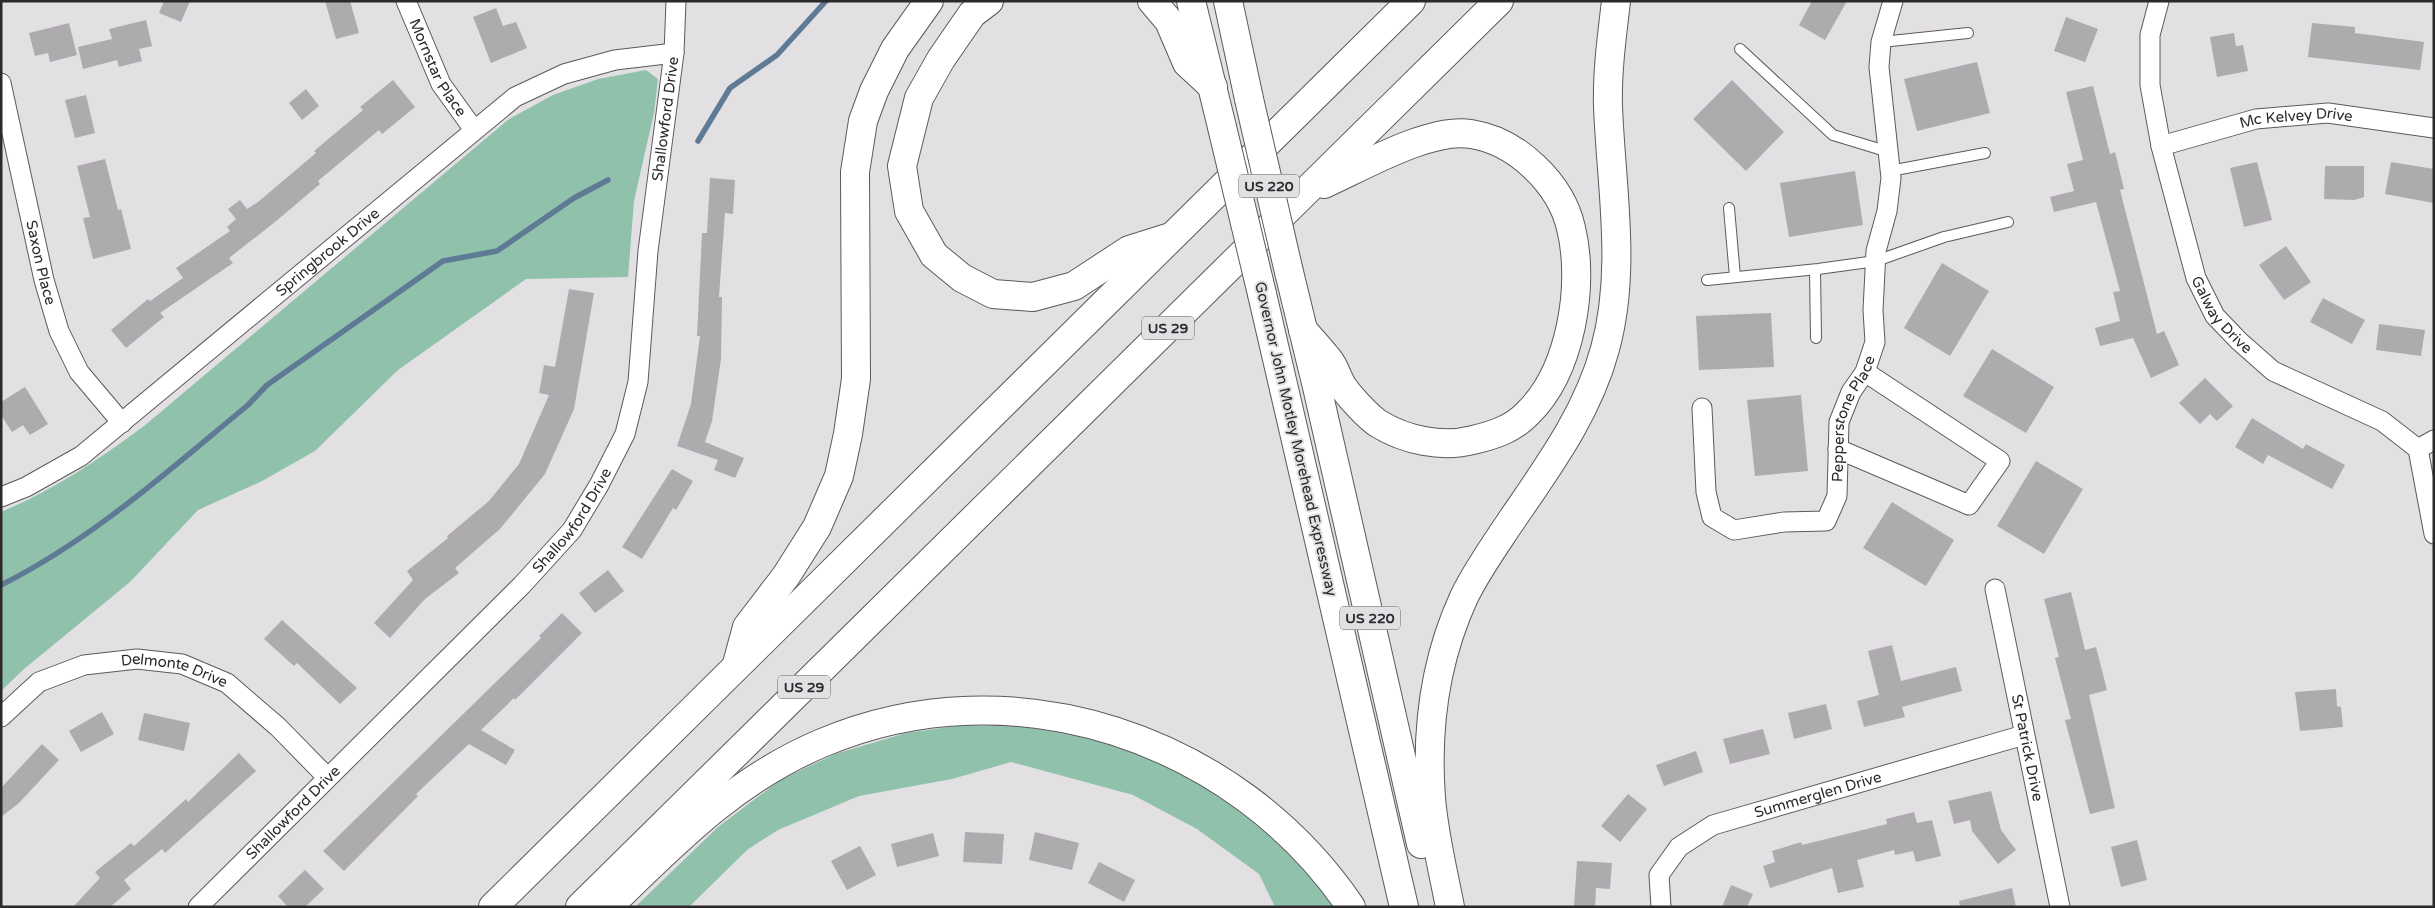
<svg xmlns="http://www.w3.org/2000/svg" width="2435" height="908" font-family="'Varela Round',sans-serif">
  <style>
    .green { fill: #90c2ab }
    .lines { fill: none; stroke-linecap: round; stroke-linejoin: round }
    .stream { stroke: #5f7a95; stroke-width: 5.5 }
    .building { fill: #aeabaf }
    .service-casing { stroke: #5c595d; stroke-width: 12 }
    .minor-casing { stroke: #5c595d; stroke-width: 21 }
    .motorway-casing { stroke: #5c595d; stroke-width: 30 }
    .service { stroke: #fff; stroke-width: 10 }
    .minor { stroke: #fff; stroke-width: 19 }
    .motorway { stroke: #fff; stroke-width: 28 }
    .motorway-bridge-casing { stroke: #5c595d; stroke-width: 30; stroke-linecap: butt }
    .motorway-bridge { stroke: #fff; stroke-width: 28 }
    .labels { text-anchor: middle; stroke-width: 4; stroke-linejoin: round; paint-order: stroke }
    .shield { fill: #e3e0e4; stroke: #626062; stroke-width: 1 }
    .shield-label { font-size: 14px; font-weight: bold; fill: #2a292b }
    .street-label { font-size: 15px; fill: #2a292b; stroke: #e3e0e4 }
  </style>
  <rect width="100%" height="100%" fill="#e3e0e4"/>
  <g class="green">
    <path d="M646 70 658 79 654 113 634 201 628 277 526 279 398 370 315 451 262 481 198 510 130 582 24 669 1 691V512C54 490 98 460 144 426L509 119 553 95 598 79Z"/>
    <polygon points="963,725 1025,727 1081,736 1144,754 1210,789 1273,834 1311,873 1335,907 1275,907 1259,874 1197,829 1133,795 1011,762 952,779 859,796 778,830 747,850 689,907 635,907 718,827 780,780 835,754 906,733"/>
  </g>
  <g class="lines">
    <g class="stream">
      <polyline points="698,141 730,88 777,55 826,1"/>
      <path d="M1 585C93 539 169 470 248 405L267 385 443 261 497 251 574 198 608 180"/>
    </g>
  </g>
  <g class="building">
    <polygon points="164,1 190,1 181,22 159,13"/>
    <polygon points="325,1 350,1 359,33 336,39"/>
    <polygon points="1812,1 1847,1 1825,40 1799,25"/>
    <polygon points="496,8 503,26 516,22 527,48 491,63 473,17"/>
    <polygon points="2066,17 2098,29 2085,62 2054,51"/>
    <polygon points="146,20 152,46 139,49 142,61 119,67 117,60 83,69 78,47 112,39 109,29"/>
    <polygon points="69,23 77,55 50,62 48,53 35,56 29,33"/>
    <polygon points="2312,23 2355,27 2355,33 2424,42 2420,70 2308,57"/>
    <polygon points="2234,33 2236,46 2243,45 2248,71 2217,77 2210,37"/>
    <polygon points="1977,62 1990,113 1917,131 1904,79"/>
    <polygon points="393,80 415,107 382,134 379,130 318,181 320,184 275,222 229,258 233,263 160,313 164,317 126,348 111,330 148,299 150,301 183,278 176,268 230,231 227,227 236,219 228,209 240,200 247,209 258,202 316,153 314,151 363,110 360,107"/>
    <polygon points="1732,80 1784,132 1746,171 1693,119"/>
    <polygon points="2093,86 2110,154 2115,152 2124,189 2120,190 2157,334 2164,331 2179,365 2151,378 2133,338 2100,346 2095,328 2120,321 2113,292 2120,291 2096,202 2054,212 2050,197 2074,191 2067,164 2083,160 2066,92"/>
    <polygon points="306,89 319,106 302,120 289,103"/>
    <polygon points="86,95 95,133 75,138 65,100"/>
    <polygon points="105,159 118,210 121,209 131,249 93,259 83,218 90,217 77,166"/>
    <polygon points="2257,162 2272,220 2244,227 2230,168"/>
    <polygon points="2391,162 2434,169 2434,203 2385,194"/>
    <polygon points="2325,166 2364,166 2364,197 2354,200 2324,199"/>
    <polygon points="1855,171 1863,225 1789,237 1780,183"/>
    <polygon points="710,178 735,180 733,214 725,213 719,297 722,297 721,359 712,421 705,442 744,458 735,478 714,470 718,460 677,446 691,404 700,336 697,336 702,233 707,233"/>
    <polygon points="2286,246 2311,282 2284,300 2259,265"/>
    <polygon points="1942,263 1989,291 1950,356 1904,328"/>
    <polygon points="569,289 594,293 574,409 545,474 500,529 455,568 459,573 425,599 390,638 374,623 413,580 407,571 448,538 447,536 489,501 519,464 549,395 539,393 544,365 555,367"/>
    <polygon points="2323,298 2365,320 2352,344 2310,322"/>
    <polygon points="1771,313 1774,367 1699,370 1696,316"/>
    <polygon points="2379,324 2425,330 2421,356 2376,350"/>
    <polygon points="1992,349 2054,387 2026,433 1963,396"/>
    <polygon points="2205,378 2233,406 2217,421 2210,414 2200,424 2179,403"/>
    <polygon points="25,387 48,424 30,435 23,425 12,432 1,415 1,402"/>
    <polygon points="1801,395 1808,471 1755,476 1747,400"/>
    <polygon points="2252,418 2303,449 2306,444 2345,465 2332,489 2268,455 2263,464 2235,447"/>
    <polygon points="2036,461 2083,489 2044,554 1997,526"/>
    <polygon points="672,469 693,481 676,510 673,508 642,559 622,547"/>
    <polygon points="1892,502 1954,540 1926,586 1863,548"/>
    <polygon points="608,570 624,591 595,613 579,593"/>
    <polygon points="2071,592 2085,650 2096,647 2107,690 2089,695 2115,808 2090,814 2065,720 2071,719 2055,658 2059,657 2044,599"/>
    <polygon points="562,613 582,633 515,700 514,698 481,730 515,750 506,765 469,744 416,794 418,796 344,871 323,851 541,638 539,636"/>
    <polygon points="282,620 357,688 340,704 297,663 294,666 264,639"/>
    <polygon points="1892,645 1901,681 1956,667 1962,691 1902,707 1905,717 1864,727 1857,701 1879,695 1868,651"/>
    <polygon points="2336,689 2337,706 2341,707 2343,727 2300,731 2295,692"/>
    <polygon points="1826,704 1832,729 1794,739 1788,713"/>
    <polygon points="102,712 114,734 81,752 69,731"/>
    <polygon points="144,713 190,723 184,751 138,740"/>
    <polygon points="1763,729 1770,754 1730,764 1723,739"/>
    <polygon points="42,744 59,760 19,803 1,817 1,788"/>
    <polygon points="1696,751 1703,772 1664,786 1656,765"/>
    <polygon points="239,753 256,771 165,853 162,849 124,880 131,889 110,907 73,907 100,878 95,872 131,843 134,846 186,799 188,802"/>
    <polygon points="1991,791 2001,830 2016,850 1998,864 1972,831 1970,820 1954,824 1948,801"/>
    <polygon points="1628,794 1647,809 1620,842 1601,826"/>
    <polygon points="1914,812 1917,823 1932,820 1941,856 1916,862 1913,851 1895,855 1894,850 1857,860 1864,887 1838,893 1832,868 1770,888 1763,866 1775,862 1772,851 1801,842 1802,845 1887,824 1886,819"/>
    <polygon points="965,832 1004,834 1002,864 963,862"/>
    <polygon points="1035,832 1079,843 1072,870 1029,860"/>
    <polygon points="933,833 939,856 897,867 891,844"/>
    <polygon points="2137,840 2147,880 2121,887 2111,847"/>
    <polygon points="860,846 876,875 847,890 831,861"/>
    <polygon points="1577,861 1612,863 1610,889 1596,888 1595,907 1574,907"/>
    <polygon points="1099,862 1135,880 1124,902 1088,883"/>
    <polygon points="305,870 324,889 305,907 288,907 278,896"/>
    <polygon points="1731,885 1753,894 1747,907 1722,907"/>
    <polygon points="2012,888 2016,907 1960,907 1959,901"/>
  </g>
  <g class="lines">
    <defs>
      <g id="service">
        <polyline points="1881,42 1968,33"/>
        <polyline points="1740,49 1833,135 1889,152"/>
        <polyline points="1890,171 1985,153"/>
        <polyline points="1729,208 1735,277"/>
        <polyline points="1815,270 1816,338"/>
        <polyline points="1707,280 1818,269 1876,261 1944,237 2008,222"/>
      </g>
      <g id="minor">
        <path id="s1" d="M406 1 441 84 474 130"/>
        <path id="s2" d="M2159 1 2150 35V85L2161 146 2196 278 2215 316 2239 341 2273 371 2382 421 2418 449 2434 534"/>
        <path id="s3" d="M1 83 44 280 59 331 79 372 122 423"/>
        <path id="s4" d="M2161 146 2256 119 2328 113 2434 128"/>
        <path id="s5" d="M1702 408 1706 492 1712 517 1734 530 1784 522 1826 521 1837 496 1839 422 1851 392 1865 372 1875 342 1873 310 1876 251 1887 211 1891 178 1879 67 1881 42 1893 1"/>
        <polyline points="1838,449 1969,505 2000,461 1865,372"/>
        <polyline points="2418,449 2434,440"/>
        <path id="s6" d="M1 497 26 487 81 456 515 97 564 74 615 60 674 53"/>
        <path id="s7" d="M1995 589 2060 907"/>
        <path id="s8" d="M1 717 39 682 84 665 137 659 182 664 227 683 278 727 327 777"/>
        <path id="s9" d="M198 907 522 585 572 530 599 485 625 434 638 382 648 251 674 53 676 1"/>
        <path id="s10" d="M1661 907 1659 875 1679 847 1713 825 2024 735"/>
      </g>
      <g id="motorway">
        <polyline points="989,1 972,14 941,59 919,98 902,166 909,211 934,255 962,278 993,294 1033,297 1074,286 1129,250 1167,238"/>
        <polyline points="1152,1 1169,21 1187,63 1213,87"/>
        <polyline points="1191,1 1222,127"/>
        <polyline points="1228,1 1249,99"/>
        <polyline points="1289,272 1317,387 1421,844"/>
        <polyline points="1262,294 1404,907"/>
        <path d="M1303 330C1311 339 1320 349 1328 359 1335 367 1337 378 1343 387 1349 396 1369 418 1379 424 1405 440 1442 448 1473 440 1494 435 1513 429 1528 413 1571 371 1585 285 1571 228 1561 184 1517 141 1471 134 1430 127 1362 167 1324 184"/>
        <polyline points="737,664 747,627 786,576 817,527 839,476 848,434 856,379 855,172 863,121 874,91 895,49 929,1"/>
        <polyline points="493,907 1411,1"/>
        <polyline points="580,907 1499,1"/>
        <path d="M608 907C675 842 734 780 822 743 1012 662 1237 738 1351 907"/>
        <path d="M1450 907C1443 871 1434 835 1431 798 1426 730 1435 660 1464 597 1476 572 1493 548 1509 524 1547 468 1587 415 1605 349 1627 269 1611 187 1608 106 1607 71 1612 36 1616 1"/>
      </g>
    </defs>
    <use href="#service" class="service-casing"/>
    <use href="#minor" class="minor-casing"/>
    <use href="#motorway" class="motorway-casing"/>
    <use href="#service" class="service"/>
    <use href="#minor" class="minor"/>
    <use href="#motorway" class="motorway"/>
    <defs>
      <g id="motorway-bridge">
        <polyline points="1249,99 1289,272"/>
        <polyline points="1222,127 1262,294"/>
      </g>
    </defs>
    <use href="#motorway-bridge" class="motorway-bridge-casing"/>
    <use href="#motorway-bridge" class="motorway-bridge"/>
  </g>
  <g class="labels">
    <g class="shield">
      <rect x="1239" y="174.5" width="60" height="23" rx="4"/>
      <rect x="1142" y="316.5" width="52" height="23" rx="4"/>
      <rect x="1340" y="606.5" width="60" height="23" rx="4"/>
      <rect x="778" y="675.5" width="52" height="23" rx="4"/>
    </g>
    <g class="shield-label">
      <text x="1269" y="191">US 220</text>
      <text x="1168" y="333">US 29</text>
      <text x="1370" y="623">US 220</text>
      <text x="804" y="692">US 29</text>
    </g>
    <g class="street-label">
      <text dy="5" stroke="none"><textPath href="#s1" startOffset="74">Mornstar Place</textPath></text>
      <text dy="5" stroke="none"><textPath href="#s9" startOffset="959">Shallowford Drive</textPath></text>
      <text dy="5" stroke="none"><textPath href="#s4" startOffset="139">Mc Kelvey Drive</textPath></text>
      <text dy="5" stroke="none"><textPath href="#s6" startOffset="410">Springbrook Drive</textPath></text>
      <text dy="5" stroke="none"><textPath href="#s3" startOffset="184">Saxon Place</textPath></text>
      <text dy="5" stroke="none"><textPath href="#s2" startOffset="329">Galway Drive</textPath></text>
      <text dy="5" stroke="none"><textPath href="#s5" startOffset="336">Pepperstone Place</textPath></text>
      <text transform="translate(1296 439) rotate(77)" y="5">Governor John Motley Morehead Expressway</text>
      <text dy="5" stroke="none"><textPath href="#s9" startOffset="539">Shallowford Drive</textPath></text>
      <text dy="5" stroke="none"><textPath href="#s8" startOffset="192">Delmonte Drive</textPath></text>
      <text dy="5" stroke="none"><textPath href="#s7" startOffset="162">St Patrick Drive</textPath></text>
      <text dy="5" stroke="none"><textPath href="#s10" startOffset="216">Summerglen Drive</textPath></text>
      <text dy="5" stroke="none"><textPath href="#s9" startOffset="134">Shallowford Drive</textPath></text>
    </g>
  </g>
  <rect width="2435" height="908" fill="none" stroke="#2a292b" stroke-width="5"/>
</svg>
